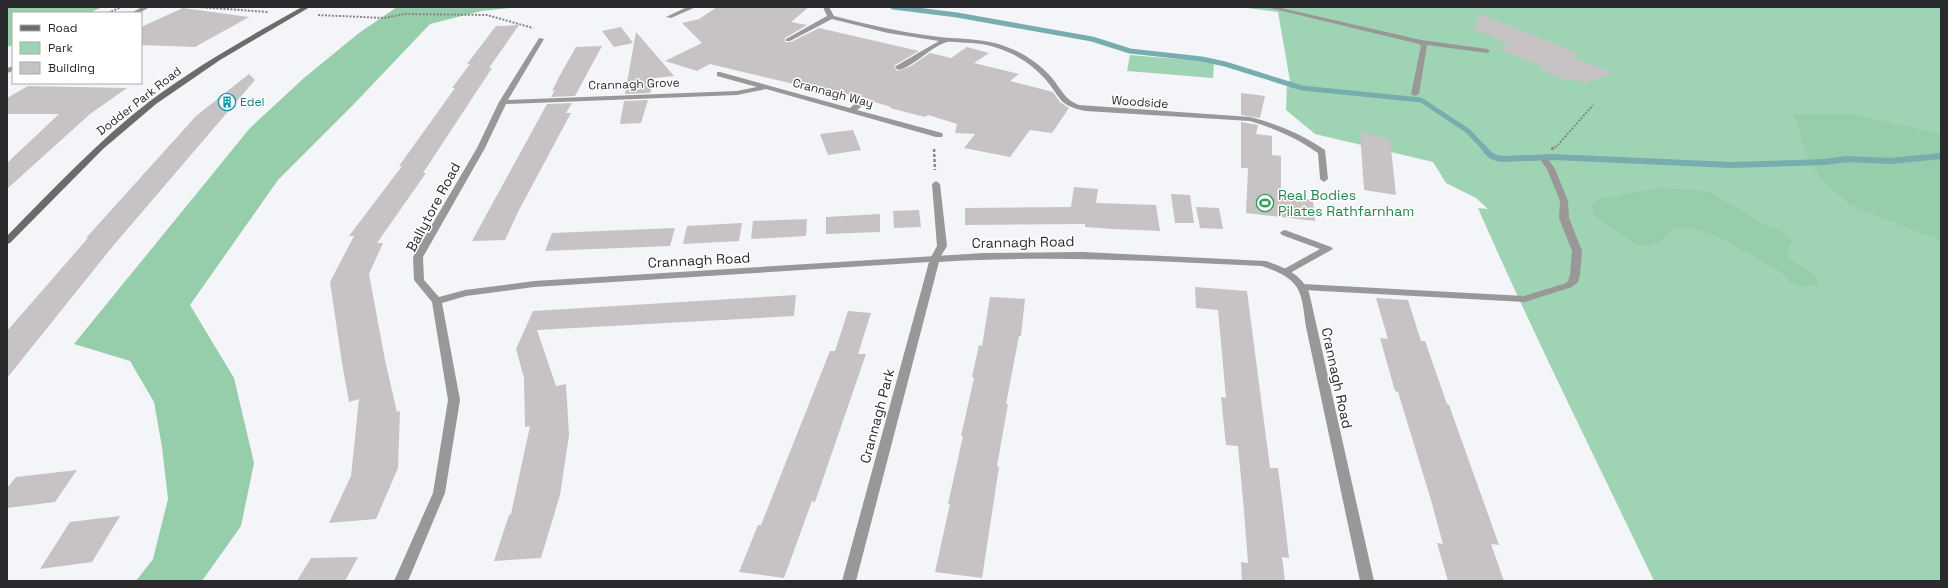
<svg xmlns="http://www.w3.org/2000/svg" width="1948" height="588" font-family="'Space Grotesk',sans-serif">
  <style>
    .green { fill: #9ed4b3 }
    .forest { fill: #96cdab }
    .lines { fill: none; stroke-linecap: round; stroke-linejoin: round }
    .stream-far1 { stroke: #78adb0; stroke-width: 5 }
    .stream { stroke: #78adb0; stroke-width: 6 }
    .building { fill: #c7c3c4 }
    .path-far1 { stroke: #87878a; stroke-width: 2; stroke-dasharray: 2 1.5; stroke-linecap: butt }
    .path { stroke: #87878a; stroke-width: 2.5; stroke-dasharray: 3 2; stroke-linecap: butt }
    .service { fill: #999797; fill-rule: evenodd }
    .minor { fill: #999797; fill-rule: evenodd }
    .secondary { fill: #6d6a6a; fill-rule: evenodd }
    .labels { text-anchor: middle; stroke-width: 3; stroke-linejoin: round; paint-order: stroke }
    .far-street-label { font-size: 12px; fill: #2a2a2c; stroke: #fff }
    .far-culture-label { font-size: 12px; fill: #0d838f; stroke: #fff; text-anchor: start }
    .leisure-label { font-size: 14px; fill: #27864d; stroke: #fff; text-anchor: start }
    .street-label { font-size: 14px; fill: #2a2a2c; stroke: #fff }
  </style>
  <rect width="100%" height="100%" fill="#f4f5f9"/>
  <g class="green">
    <path d="M1240 7H1941V581H1654C1595 457 1533 334 1478 208L1488 209 1476 198 1446 183 1433 162 1315 134 1286 110 1287 82 1290 81 1278 12Z"/>
    <polygon points="1130,55 1214,62 1213,78 1127,71"/>
  </g>
  <g class="forest">
    <polygon points="7,7 103,7 89,13 13,13 13,45 7,47"/>
    <polygon points="397,7 519,7 481,11 430,24 353,105 278,180 190,305 234,378 254,463 241,526 202,581 136,581 153,559 168,499 162,447 154,402 130,361 74,344 250,128 304,78 359,33"/>
    <polygon points="1794,114 1852,114 1941,134 1941,241 1850,205 1820,178 1806,153"/>
    <path d="M1660 188 1707 191 1766 225 1785 233 1792 241 1788 248V257L1815 276 1819 284 1806 287 1790 283C1780 267 1761 261 1745 252 1723 240 1679 210 1661 242L1651 245H1637L1603 222 1594 215 1591 208 1593 203 1598 199Z"/>
  </g>
  <g class="lines">
    <polyline class="stream-far1" points="893,7 957,15 1092,39 1130,51 1202,59 1225,64 1302,88 1421,100 1468,131 1485,149"/>
    <path class="stream" d="M1484 148C1488 155 1494 158 1502 159L1553 157 1731 165 1825 162 1846 159 1890 161 1941 156"/>
  </g>
  <g class="building">
    <polygon points="717,7 809,7 791,22 807,25 785,38 785,42 791,42 819,28 919,51 895,65 894,68 898,71 911,66 930,53 951,58 967,47 989,53 974,63 1019,74 1010,81 1053,92 1060,102 1069,108 1052,133 1030,130 1010,157 964,148 975,134 955,133 957,124 928,115 925,117 890,108 891,107 868,100 866,98 847,94 840,95 710,64 697,71 665,61 702,43 682,23 699,19"/>
    <polygon points="183,8 249,17 195,47 141,45 141,27"/>
    <polygon points="1480,14 1581,54 1572,57 1613,73 1585,83 1574,79 1568,81 1540,69 1544,67 1497,48 1510,44 1473,29"/>
    <polygon points="519,25 489,68 492,68 423,173 426,173 377,243 383,243 369,274 385,360 397,412 400,411 398,468 376,519 329,523 351,476 359,399 349,402 342,363 330,282 354,236 349,236 402,166 399,166 455,88 452,88 470,64 467,64 496,26"/>
    <polygon points="621,27 633,43 614,47 602,31"/>
    <polygon points="636,32 674,76 655,78 650,93 625,94"/>
    <polygon points="602,46 575,96 551,97 555,90 552,91 559,77 576,47"/>
    <polygon points="249,74 255,80 113,246 7,378 7,331 88,238 86,238 196,116"/>
    <polygon points="28,86 127,88 90,114 7,189 7,163 59,114 7,114 7,98"/>
    <polygon points="1241,93 1265,96 1260,118 1241,115"/>
    <polygon points="648,100 641,123 620,124 624,101"/>
    <polygon points="572,103 566,113 571,113 519,210 505,240 472,241 547,104"/>
    <polygon points="1241,122 1258,125 1256,134 1272,136 1272,155 1281,156 1281,196 1313,200 1315,221 1246,213 1248,168 1241,168"/>
    <polygon points="853,130 861,150 828,155 820,134"/>
    <polygon points="1360,132 1390,139 1396,195 1364,190"/>
    <polygon points="1074,187 1098,189 1096,203 1156,205 1160,231 1113,229 1085,227 1085,224 965,225 965,208 1071,207"/>
    <polygon points="1171,194 1190,195 1194,223 1175,223"/>
    <polygon points="1196,207 1219,208 1223,229 1200,228"/>
    <polygon points="919,210 921,227 894,228 893,211"/>
    <polygon points="880,214 880,232 826,234 826,217"/>
    <polygon points="807,219 806,236 751,239 753,221"/>
    <polygon points="742,223 739,241 683,244 687,226"/>
    <polygon points="675,228 670,246 545,251 552,233"/>
    <polygon points="1195,287 1247,291 1270,468 1278,468 1283,507 1289,558 1282,557 1285,581 1242,581 1241,562 1248,563 1244,511 1238,446 1226,445 1221,397 1226,398 1218,310 1196,308"/>
    <polygon points="796,295 794,316 537,330 556,386 566,384 569,435 560,495 541,558 494,561 509,515 511,514 530,426 525,427 524,378 516,349 533,311"/>
    <polygon points="990,297 1025,299 1021,336 1019,336 1006,404 1008,404 997,466 999,467 982,578 935,572 950,504 948,504 963,436 961,436 974,378 972,377 979,345 982,346"/>
    <polygon points="1376,298 1408,300 1421,341 1425,341 1447,404 1449,405 1499,545 1491,544 1504,581 1448,581 1437,543 1443,544 1431,500 1398,392 1395,391 1380,338 1388,339"/>
    <polygon points="848,311 871,313 858,354 866,354 815,502 812,501 784,578 739,572 758,525 761,525 830,351 835,351"/>
    <polygon points="77,470 55,502 7,508 7,488 16,477"/>
    <polygon points="120,516 92,562 40,569 70,522"/>
    <polygon points="358,557 345,581 297,581 311,558"/>
  </g>
  <g class="lines">
    <g class="path-far1">
      <polyline points="199,7 269,12"/>
      <polyline points="108,13 121,7"/>
      <polyline points="318,15 384,18 404,14 487,15 533,28"/>
      <polyline points="1552,149 1557,146 1593,105"/>
    </g>
    <g class="path">
      <polyline points="934,149 935,170"/>
      <polyline points="1551,149 1554,148"/>
    </g>
    <g class="service">
      <polygon points="1266,7 1277,7 1421,40 1487,49 1490,51 1487,53 1427,45 1419,94 1415,96 1411,94 1421,46 1419,44"/>
      <polygon points="1542,159 1548,159 1555,169 1568,201 1569,218 1582,251 1580,275 1578,282 1572,287 1525,302 1303,290 1298,287 1303,284 1524,296 1566,283 1568,281 1570,275 1572,251 1559,218 1560,201 1547,169 1541,161"/>
      <polygon points="936,181 940,184 947,246 938,261 935,262 930,259 937,246 932,184"/>
      <polygon points="1285,230 1331,247 1333,249 1290,273 1284,273 1282,271 1284,269 1320,249 1282,235 1280,233 1282,231"/>
    </g>
    <g class="minor">
      <polygon points="142,7 150,7 139,13 131,13"/>
      <polygon points="687,7 696,7 671,18 666,17"/>
      <path d="M823 7H829L834 16C866 24 899 32 932 36 957 40 983 37 1007 47 1024 53 1040 64 1052 78 1061 89 1065 100 1079 105L1250 117C1277 124 1302 134 1325 150L1328 179 1324 182 1320 179 1318 153C1297 138 1274 128 1250 121L1085 111C1058 105 1062 99 1046 80 1028 59 999 44 971 43 964 43 953 41 947 42 932 46 914 66 899 70L895 68 896 66 939 41 888 33 832 19 790 41H786V39L827 16Z"/>
      <path d="M539 38 544 39 508 100 737 91 757 87 717 76V72H720L850 108 860 99H866V103L857 110 942 133 943 135 942 137H936L766 89 737 95 506 104 485 148 423 257 424 280 439 297 465 290 534 281 984 253 1083 252 1266 261C1285 268 1300 273 1309 292L1374 581H1360L1306 327C1301 288 1301 280 1262 266 1154 261 1047 255 939 262L856 581H842L929 262 534 287 466 296 442 303 460 400 445 493 408 581H394L433 493 448 400 432 302 414 280 413 257 477 148 499 102Z"/>
      <polygon points="13,66 13,71 7,73 7,68"/>
    </g>
    <path class="secondary" d="M302 7H310L220 60 156 104 103 149 10 243 7 244V236C53 189 98 141 150 101 198 65 250 36 302 7Z"/>
  </g>
  <defs>
    <symbol id="building-ring" viewBox="-11 -11 22 22"><circle r="9.5" fill="#fff" stroke="#0f9aa8" stroke-width="1.5"/><path d="M-4-6H4V6H1V3H-1V6H-4ZM-2.5-4.3h1.7v1.8h-1.7ZM.8-4.3h1.7v1.8H.8ZM-2.5-1h1.7V.8h-1.7ZM.8-1h1.7V.8H.8Z" fill="#0f9aa8"/></symbol>
    <symbol id="stadium-ring" viewBox="-11 -11 22 22"><circle r="9.5" fill="#fff" stroke="#2e9e5b" stroke-width="1.5"/><path d="M0-5a6.5 5 0 1 0 0 10a6.5 5 0 1 0 0-10ZM-3.5-1.8h7v3.6h-7Z" fill="#2e9e5b"/></symbol>
  </defs>
  <g fill-rule="evenodd">
    <use href="#building-ring" x="217" y="92" width="20" height="20"/>
    <use href="#stadium-ring" x="1255" y="193" width="20" height="20"/>
  </g>
  <g class="labels">
    <g class="far-street-label">
      <text transform="translate(634 84) rotate(-2)" y="4">Crannagh Grove</text>
      <text transform="translate(833 93) rotate(15)" y="4">Crannagh Way</text>
      <text transform="translate(139 101) rotate(-38)" y="4">Dodder Park Road</text>
      <text transform="translate(1140 102) rotate(4)" y="4">Woodside</text>
    </g>
    <g class="far-culture-label">
      <text x="240" y="106">Edel</text>
    </g>
    <g class="leisure-label">
      <text x="1278" y="200">Real Bodies<tspan x="1278" dy="16">Pilates Rathfarnham</tspan></text>
    </g>
    <g class="street-label">
      <text transform="translate(433 207) rotate(-62)" y="5">Ballytore Road</text>
      <text transform="translate(1023 242) rotate(-1)" y="5">Crannagh Road</text>
      <text transform="translate(699 260) rotate(-3)" y="5">Crannagh Road</text>
      <text transform="translate(1337 378) rotate(78)" y="5">Crannagh Road</text>
      <text transform="translate(877 416) rotate(-75)" y="5">Crannagh Park</text>
    </g>
  </g>
  <rect width="1948" height="588" fill="none" stroke="#2a2a2c" stroke-width="16"/>
  <rect x="12" y="12" width="130" height="72" fill="#ffffff" stroke="#aaaaab"/>
  <rect x="20" y="25" width="20" height="6" fill="#6d6a6a" stroke="#aaaaab"/>
  <text x="48" y="32" font-size="12" fill="#2a2a2c">Road</text>
  <rect x="20" y="42" width="20" height="12" fill="#9ed4b3" stroke="#aaaaab"/>
  <text x="48" y="52" font-size="12" fill="#2a2a2c">Park</text>
  <rect x="20" y="62" width="20" height="12" fill="#c7c3c4" stroke="#aaaaab"/>
  <text x="48" y="72" font-size="12" fill="#2a2a2c">Building</text>
</svg>
